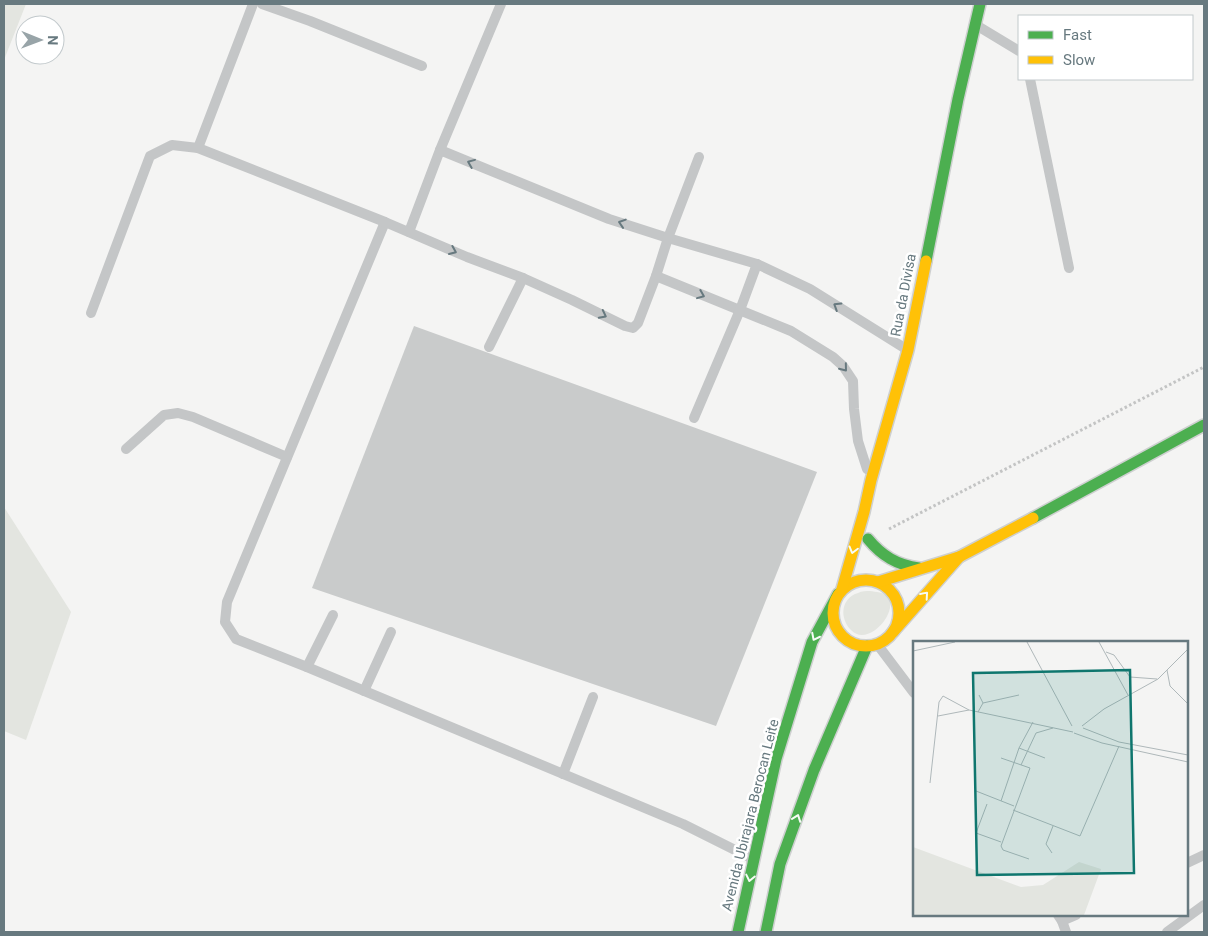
<svg xmlns="http://www.w3.org/2000/svg" width="1208" height="936" font-family="Roboto,sans-serif">
  <style>
    .green { fill: #e3e5e0 }
    .building { fill: #c9cbcb }
    .lines { fill: none; stroke-linecap: round; stroke-linejoin: round }
    .fast-casing { stroke: #ced0d0; stroke-width: 14 }
    .slow-casing { stroke: #ced0d0; stroke-width: 14 }
    .path { stroke: #c3c4c4; stroke-width: 3; stroke-dasharray: 2.5 2.5; stroke-linecap: butt }
    .lane { stroke: #c4c6c7; stroke-width: 10 }
    .fast { stroke: #4caf50; stroke-width: 11 }
    .slow { stroke: #ffc107; stroke-width: 11 }
    .oneway { stroke: #67797f }
    .oneway2 { stroke: #f6fbf6 }
    .labels { text-anchor: middle; stroke-width: 5; stroke-linejoin: round; paint-order: stroke }
    .street-label { font-size: 14px; fill: #67797f; stroke: #fff }
    .inset-road { fill: none; stroke: #afb8ba; stroke-width: 1 }
    .view { fill: #0f766e; fill-opacity: 0.15; stroke: #0f766e; stroke-width: 2.5 }
    .inset-edge { fill: none; stroke: #67797f; stroke-width: 2.5 }
  </style>
  <rect width="100%" height="100%" fill="#f4f4f3"/>
  <g class="green">
    <polygon points="4,4 26,4 4,60"/>
    <polygon points="4,507 71,612 26,740 4,731"/>
    <path d="M870 591C876 592 884 592 888 597 899 612 868 648 851 630 839 618 841 598 858 593 862 591 866 591 870 591Z"/>
  </g>
  <polygon class="building" points="414,326 817,472 716,726 312,588"/>
  <g class="lines">
    <defs>
      <g id="fast">
        <polyline points="926,261 958,99 980,4"/>
        <polyline points="1033,518 1204,425"/>
        <path d="M868 539C882 556 897 565 919 568"/>
        <polyline points="738,932 776,759 812,642 838,594"/>
        <polyline points="766,932 780,864 814,770 867,646"/>
      </g>
      <g id="slow">
        <circle cx="866" cy="613" r="33"/>
        <polyline points="878,582 959,557 1033,518"/>
        <polyline points="842,589 864,512 871,480 908,350 926,261"/>
        <polyline points="893,632 959,557"/>
      </g>
    </defs>
    <use href="#fast" class="fast-casing"/>
    <use href="#slow" class="slow-casing"/>
    <polyline class="path" points="889,529 1204,367"/>
    <g class="lane">
      <polyline points="262,4 310,21 422,66"/>
      <polyline points="976,25 1019,51"/>
      <polyline points="1030,79 1069,268"/>
      <polyline points="198,148 253,4"/>
      <polyline points="440,150 609,219 668,238 757,264 810,289 906,349"/>
      <polyline points="385,222 227,602 225,622 236,639 307,667 683,824 753,859"/>
      <polyline points="409,232 440,150 501,4"/>
      <polyline points="656,276 791,331 833,357 843,366 853,381 854,409 858,441 867,469"/>
      <polyline points="91,313 150,156 172,145 198,148 385,222 467,257 523,278 572,300 625,326 633,328 638,323 656,276 668,238 699,157"/>
      <polyline points="489,347 523,278"/>
      <polyline points="694,418 740,310 757,264"/>
      <polyline points="126,449 164,415 178,413 193,417 287,457"/>
      <polyline points="877,644 914,693"/>
      <polyline points="307,667 333,615"/>
      <polyline points="364,691 391,632"/>
      <polyline points="563,774 593,697"/>
      <polyline points="1187,863 1204,855"/>
      <polyline points="1058,915 1062,921 1066,932"/>
      <polyline points="1062,921 1076,915"/>
      <polyline points="1167,932 1204,905"/>
    </g>
    <use href="#fast" class="fast"/>
    <use href="#slow" class="slow"/>
  </g>
  <defs><path id="oneway-chevron" d="M-2-3.5L2.5 0L-2 3.5" fill="none" stroke-width="1.6" stroke-linecap="round" stroke-linejoin="round" transform="scale(1.25)"/></defs>
  <g class="oneway">
    <use href="#oneway-chevron" transform="translate(471 163) rotate(-158)"/>
    <use href="#oneway-chevron" transform="translate(622 223) rotate(-162)"/>
    <use href="#oneway-chevron" transform="translate(453 251) rotate(23)"/>
    <use href="#oneway-chevron" transform="translate(701 295) rotate(22)"/>
    <use href="#oneway-chevron" transform="translate(837 306) rotate(-148)"/>
    <use href="#oneway-chevron" transform="translate(603 315) rotate(27)"/>
    <use href="#oneway-chevron" transform="translate(844 368) rotate(51)"/>
  </g>
  <g class="oneway2">
    <use href="#oneway-chevron" transform="translate(853 550) rotate(105)"/>
    <use href="#oneway-chevron" transform="translate(925 595) rotate(-49)"/>
    <use href="#oneway-chevron" transform="translate(815 637) rotate(117)"/>
    <use href="#oneway-chevron" transform="translate(797 818) rotate(-70)"/>
    <use href="#oneway-chevron" transform="translate(750 878) rotate(102)"/>
  </g>
  <g class="labels">
    <g class="street-label">
      <text transform="translate(903 295) rotate(-79)" y="5">Rua da Divisa</text>
      <text transform="translate(750 815) rotate(-76)" y="5">Avenida Ubirajara Berocan Leite</text>
    </g>
  </g>
  <g transform="translate(913 641)">
    <rect width="275" height="275" fill="#f4f4f3"/>
    <path d="M0 206 108 246 130 244 166 221 188 228 171 274H0Z" fill="#e3e5e0"/>
    <path class="inset-road" d="M114 1 159 85M186 1 215 54M0 10 42 1M193 11 201 14 217 36 244 38M254 29 257 45 275 63M70 62 106 54M65 71 70 62 66 54M25 75 56 69M169 85 191 68 245 38 275 8M170 87 206 101 275 114M161 92 189 102 275 121M106 107 132 117M88 117 117 127 88 205 90 209 116 218M108 124 123 92 140 87M17 142 26 61 30 55 56 69 160 91M63 150 101 165M88 160 106 107 120 81M74 163 63 192 88 201M100 169 167 195 206 105M139 212 133 203 140 185"/>
    <path class="view" d="M217 29 221 232 64 234 60 32Z"/>
    <rect width="275" height="275" class="inset-edge"/>
  </g>
  <rect width="1208" height="936" fill="none" stroke="#67797f" stroke-width="10"/>
  <rect x="1018" y="15" width="175" height="65" fill="#ffffff" stroke="#c2c9cc"/>
  <rect x="1028" y="31" width="25" height="8" fill="#4caf50" stroke="#c2c9cc"/>
  <text x="1063" y="40" font-size="15" fill="#67797f">Fast</text>
  <rect x="1028" y="56" width="25" height="8" fill="#ffc107" stroke="#c2c9cc"/>
  <text x="1063" y="65" font-size="15" fill="#67797f">Slow</text>
  <g transform="translate(40 40) rotate(91)"><circle r="24" fill="#ffffff" stroke="#c2c9cc"/>
  <path d="M0-4L9 19L0 12L-9 19Z" fill="#98a4a8"/>
  <text y="-8" font-size="14" font-weight="bold" text-anchor="middle" fill="#67797f">N</text>
  </g>
</svg>
